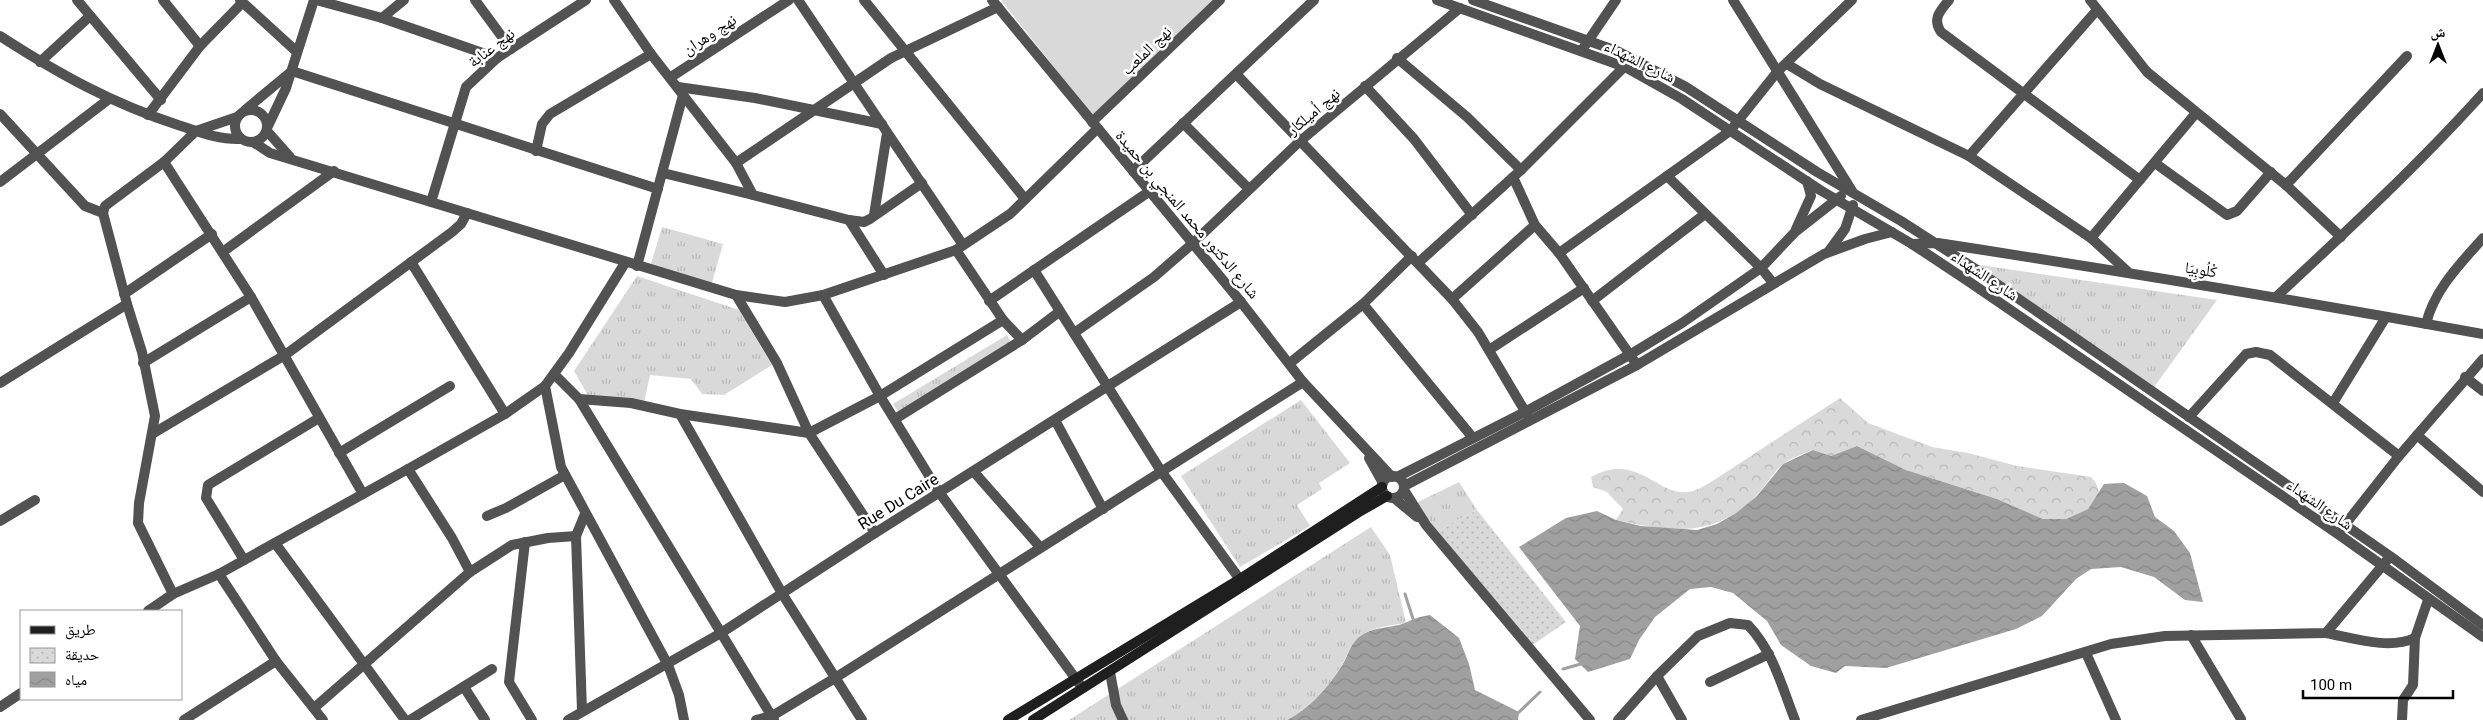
<svg xmlns="http://www.w3.org/2000/svg" width="2483" height="720" font-family="Roboto,'Noto Naskh Arabic',sans-serif">
  <style>
    .grass { fill: url(#grass-tufts) }
    .forest { fill: url(#forest-crowns) }
    .park { fill: url(#park-dots) }
    .garden { fill: #d9d9d9 }
    .water { fill: url(#water-waves) }
    .lines { fill: none; stroke-linecap: round; stroke-linejoin: round }
    .stream { stroke: #a0a0a0; stroke-width: 3 }
    .minor { stroke: #525252; stroke-width: 10 }
    .tertiary { stroke: #525252; stroke-width: 10 }
    .secondary { stroke: #1f1f1f; stroke-width: 10 }
    .labels { text-anchor: middle; stroke-width: 5; stroke-linejoin: round; paint-order: stroke }
    .street-label { font-size: 16px; fill: #000; stroke: #fff }
  </style>
  <defs>
    <pattern id="grass-tufts" width="24" height="20" patternUnits="userSpaceOnUse" patternTransform="scale(1.25)"><rect width="24" height="20" fill="#d9d9d9"/><path d="M3 7l-1-3M5 7V3M7 7l1-3M15 17l-1-3M17 17v-4M19 17l1-3" fill="none" stroke="#b8b8b8"/></pattern>
    <pattern id="forest-crowns" width="20" height="18" patternUnits="userSpaceOnUse" patternTransform="scale(1.25)"><rect width="20" height="18" fill="#d9d9d9"/><path d="M2 6a3 3 0 1 1 6 0M12 15a3 3 0 1 1 6 0" fill="none" stroke="#b8b8b8"/></pattern>
    <pattern id="park-dots" width="8" height="8" patternUnits="userSpaceOnUse" patternTransform="scale(1.25)"><rect width="8" height="8" fill="#d9d9d9"/><path d="M2 2h.1M6 6h.1" fill="none" stroke="#b8b8b8" stroke-width="1.8" stroke-linecap="round"/></pattern>
    <pattern id="water-waves" width="16" height="10" patternUnits="userSpaceOnUse" patternTransform="scale(1.25)"><rect width="16" height="10" fill="#a0a0a0"/><path d="M0 5q4-4 8 0t8 0" fill="none" stroke="#888"/></pattern>
  </defs>
  <rect width="100%" height="100%" fill="#fff"/>
  <g class="grass">
    <polygon points="662,227 723,244 711,286 650,267"/>
    <polygon points="1966,263 2217,300 2152,390"/>
    <polygon points="637,276 739,310 772,365 724,395 702,394 691,379 650,375 644,403 589,397 574,371"/>
    <polygon points="1007,335 1014,348 903,419 893,404"/>
    <polygon points="1301,400 1350,463 1319,483 1322,489 1297,505 1310,526 1240,567 1181,476"/>
    <polygon points="1459,482 1477,510 1437,531 1416,503"/>
    <path d="M1371 527 1390 555 1406 623C1389 626 1368 627 1356 640 1350 646 1347 656 1343 663 1330 685 1310 709 1287 720H1069Z"/>
  </g>
  <path class="forest" d="M1840 398 1868 423 1932 447 1968 453 2017 466 2091 477 2096 483 2099 492 2088 509 2066 519H2043L1997 499 1906 470 1857 446 1831 456 1813 450C1803 454 1790 458 1782 465 1773 473 1766 485 1758 494 1716 539 1670 532 1616 520L1623 509 1607 492 1593 487 1591 477C1640 450 1659 501 1693 491 1700 489 1707 484 1714 480Z"/>
  <polygon class="park" points="1477,510 1566,622 1531,646 1437,531"/>
  <polygon class="garden" points="1001,0 1219,0 1094,118"/>
  <g class="water">
    <polygon points="1857,446 1906,470 1997,499 2043,519 2066,519 2088,509 2104,484 2124,483 2147,496 2155,517 2174,531 2190,553 2203,602 2185,600 2154,577 2121,567 2091,569 2076,579 2042,616 2016,629 1886,668 1845,666 1836,673 1811,666 1781,645 1767,621 1733,593 1711,587 1690,589 1655,617 1639,640 1630,659 1588,672 1575,659 1580,626 1519,547 1566,518 1597,511 1616,520 1641,526 1697,530 1717,524 1736,513 1757,496 1783,464 1813,450 1831,456"/>
    <path d="M1430 615 1459 638 1469 664 1475 690 1519 712 1518 720H1287C1310 709 1330 685 1343 664 1347 657 1350 646 1356 640 1369 626 1389 629 1405 623 1416 618 1418 617 1430 615Z"/>
  </g>
  <g class="lines">
    <g class="stream">
      <polyline points="1405,594 1414,622"/>
      <polyline points="1563,669 1581,664"/>
      <polyline points="1517,714 1540,692"/>
    </g>
    <g class="minor">
      <polyline points="77,0 161,100"/>
      <polyline points="163,0 200,46"/>
      <polyline points="240,0 297,52"/>
      <polyline points="316,0 382,18 497,58"/>
      <polyline points="475,0 511,49"/>
      <polyline points="614,0 651,54 736,163 753,195 849,220 864,222 870,219 922,183"/>
      <polyline points="798,0 963,245"/>
      <polyline points="864,0 1025,199"/>
      <path d="M1949 0C1940 11 1932 19 1941 32L2140 180"/>
      <polyline points="2090,0 2147,72 2286,185 2341,237"/>
      <polyline points="382,18 404,0"/>
      <polyline points="1582,50 1616,0"/>
      <polyline points="1397,58 1467,117 1521,170"/>
      <polyline points="40,62 90,16"/>
      <polyline points="1787,64 1820,84 1969,156 2091,238 2127,271"/>
      <polyline points="292,71 658,189"/>
      <polyline points="1236,74 1452,299 1478,332 1529,418"/>
      <polyline points="671,77 789,0"/>
      <polyline points="1365,86 1414,139 1472,215"/>
      <polyline points="678,87 755,98 882,124"/>
      <polyline points="0,114 85,206 103,213"/>
      <polyline points="148,115 200,46 242,3"/>
      <polyline points="1092,122 1220,0"/>
      <polyline points="1183,123 1249,189"/>
      <polyline points="536,151 542,124 550,114 651,54"/>
      <polyline points="1969,156 2097,10"/>
      <polyline points="164,162 251,297 363,494"/>
      <polyline points="736,163 891,58 998,7"/>
      <polyline points="2155,163 2227,215 2237,211 2271,172"/>
      <polyline points="1133,171 1314,0"/>
      <polyline points="663,173 753,195"/>
      <polyline points="1667,176 1761,268 1773,283"/>
      <polyline points="1513,177 1535,225 1559,253 1637,365"/>
      <polyline points="0,182 109,99"/>
      <polyline points="2286,185 2407,56"/>
      <polyline points="431,202 466,87 497,58 586,0"/>
      <polyline points="874,215 887,133"/>
      <polyline points="849,220 884,275"/>
      <polyline points="2091,238 2196,113"/>
      <path d="M1912 244 1938 243C2120 271 2301 301 2483 334"/>
      <polyline points="956,250 1003,320 1022,340"/>
      <polyline points="224,251 334,171"/>
      <polyline points="1559,253 1730,131 1777,72 1852,0"/>
      <polyline points="411,262 505,414"/>
      <polyline points="1418,263 1521,170 1629,62"/>
      <polyline points="637,266 683,95"/>
      <polyline points="1034,270 1161,471 1244,585"/>
      <polyline points="124,294 212,234"/>
      <polyline points="736,295 777,363 809,433 875,533"/>
      <polyline points="823,295 880,396 939,492 1081,686"/>
      <path d="M2277 296C2348 230 2418 165 2483 93"/>
      <polyline points="1452,299 1535,225"/>
      <polyline points="989,301 1150,191"/>
      <polyline points="1592,301 1705,214"/>
      <polyline points="127,304 142,352 155,416 139,503 138,523 173,594"/>
      <polyline points="1363,304 1473,438"/>
      <path d="M2426 324C2434 290 2460 264 2483 238"/>
      <polyline points="1074,333 1154,277 1192,244 1299,142 1460,8"/>
      <polyline points="1489,350 1584,288"/>
      <polyline points="143,363 251,297"/>
      <polyline points="1290,363 1363,304 1412,256"/>
      <polyline points="554,374 579,399 631,403 680,414 809,433 880,396 1003,320"/>
      <polyline points="2465,377 2483,391"/>
      <polyline points="0,383 127,304 103,213 105,206 164,162 196,131"/>
      <polyline points="545,386 561,467 668,665 679,695 684,720"/>
      <polyline points="579,399 774,720"/>
      <polyline points="2333,403 2386,317"/>
      <polyline points="680,414 783,595 862,720"/>
      <polyline points="2189,417 2246,354 2256,352 2270,355 2399,456"/>
      <polyline points="895,419 1022,340 1059,312"/>
      <polyline points="1055,420 1103,509"/>
      <polyline points="152,434 285,355 452,232 461,224 467,213"/>
      <polyline points="2417,435 2483,492"/>
      <polyline points="339,453 450,386"/>
      <polyline points="408,469 452,538 470,572"/>
      <polyline points="974,472 1040,547"/>
      <polyline points="1404,490 1426,525 1590,720"/>
      <polyline points="1394,498 1417,517"/>
      <polyline points="487,516 506,508 565,475"/>
      <polyline points="0,521 35,500"/>
      <polyline points="2340,531 2399,456 2483,359"/>
      <polyline points="525,542 509,682 532,720"/>
      <polyline points="275,543 405,720"/>
      <polyline points="244,560 206,498 208,485 319,418"/>
      <polyline points="219,574 276,661 323,720"/>
      <polyline points="148,611 173,594 219,574 408,469 505,414 545,386 569,353 625,263"/>
      <path d="M2326 633C2354 638 2388 650 2415 638"/>
      <polyline points="2191,635 2241,719"/>
      <polyline points="2086,653 2116,720"/>
      <polyline points="1110,672 1116,705 1123,720"/>
      <polyline points="1657,676 1682,720"/>
      <polyline points="1710,682 1769,654"/>
      <polyline points="464,687 485,720"/>
      <polyline points="0,707 21,693"/>
      <polyline points="314,708 470,572 512,545 548,538 576,536"/>
      <polyline points="582,711 576,536 585,514"/>
      <polyline points="184,720 276,661"/>
      <polyline points="410,720 492,669"/>
      <polyline points="568,720 721,633 875,533 1241,302"/>
      <polyline points="756,720 772,716 835,678 1303,382"/>
      <path d="M1618 720 1657 676 1698 636 1730 623 1748 625C1773 651 1782 687 1795 720"/>
      <polyline points="1861,720 2111,644 2165,636 2326,633 2388,559"/>
      <polyline points="2402,720 2403,700 2413,685 2415,638 2428,600"/>
    </g>
    <g class="tertiary">
      <polyline points="992,0 1241,302 1303,382 1392,477"/>
      <polyline points="1437,0 1625,67 1682,99 1820,190 1912,244 1968,281 2338,534 2483,637"/>
      <polyline points="1473,0 1617,51 1686,87 1817,172 1901,221 1977,270 2390,556 2483,625"/>
      <polyline points="1733,0 1852,191"/>
      <path d="M0 36C59 74 111 103 178 125 199 132 219 140 241 139"/>
      <circle cx="251" cy="126" r="16"/>
      <polyline points="245,110 292,71"/>
      <polyline points="268,126 286,88 314,0"/>
      <polyline points="196,131 237,117"/>
      <polyline points="267,131 290,157"/>
      <polyline points="253,142 270,153 736,295 785,302 823,295 956,250 1010,214 1097,129"/>
      <polyline points="1796,229 1811,196 1807,181"/>
      <polyline points="1829,251 1845,229 1853,205"/>
      <polyline points="1369,458 1383,483"/>
      <circle cx="1393" cy="487" r="11"/>
      <polyline points="1397,477 1525,412 1631,354 1682,323 1761,268 1795,232 1841,196"/>
      <polyline points="1404,486 1637,365 1824,254 1865,239 1892,232"/>
    </g>
    <g class="secondary">
      <polyline points="1008,720 1240,579 1382,487"/>
      <polyline points="1033,720 1359,512 1387,496"/>
    </g>
  </g>
  <g class="labels">
    <g class="street-label">
      <text transform="translate(709 34) rotate(-33)" y="6">نهج وهران</text>
      <text transform="translate(491 47) rotate(-37)" y="6">نهج عنابة</text>
      <text transform="translate(1146 50) rotate(-44)" y="6">نهج الملعب</text>
      <text transform="translate(1640 61) rotate(26)" y="6">شارع الشهداء</text>
      <text transform="translate(1313 111) rotate(-40)" y="6">نهج أميلكار</text>
      <text transform="translate(1188 214) rotate(50)" y="6">شارع الدكتور محمد المنجي بن حميدة</text>
      <text transform="translate(2201 269) rotate(9)" y="6">كْلُوبِيَا</text>
      <text transform="translate(1985 275) rotate(34)" y="6">شارع الشهداء</text>
      <text transform="translate(898 501) rotate(-32)" y="6">Rue Du Caire</text>
      <text transform="translate(2320 504) rotate(35)" y="6">شارع الشهداء</text>
    </g>
  </g>
  <rect x="20" y="610" width="162" height="90" fill="#ffffff" stroke="#999999"/>
  <rect x="30" y="626" width="25" height="8" fill="#1f1f1f" stroke="#999999"/>
  <text x="65" y="635" font-size="15" fill="#000000">طريق</text>
  <rect x="30" y="648" width="25" height="15" fill="url(#park-dots)" stroke="#999999"/>
  <text x="65" y="660" font-size="15" fill="#000000">حديقة</text>
  <rect x="30" y="672" width="25" height="15" fill="url(#water-waves)" stroke="#999999"/>
  <text x="65" y="685" font-size="15" fill="#000000">مياه</text>
  <g transform="translate(2438 45)" stroke="#ffffff" stroke-width="4" paint-order="stroke">
  <path d="M0-4L9 19L0 12L-9 19Z" fill="#000000"/>
  <text y="-8" font-size="14" font-weight="bold" text-anchor="middle" fill="#000000">ش</text>
  </g>
  <path d="M2303 690v8h150v-8" fill="none" stroke="#000000" stroke-width="2.5"/>
  <text x="2310" y="690" font-size="15" fill="#000000" stroke="#ffffff" stroke-width="4" paint-order="stroke">100 m</text>
</svg>
